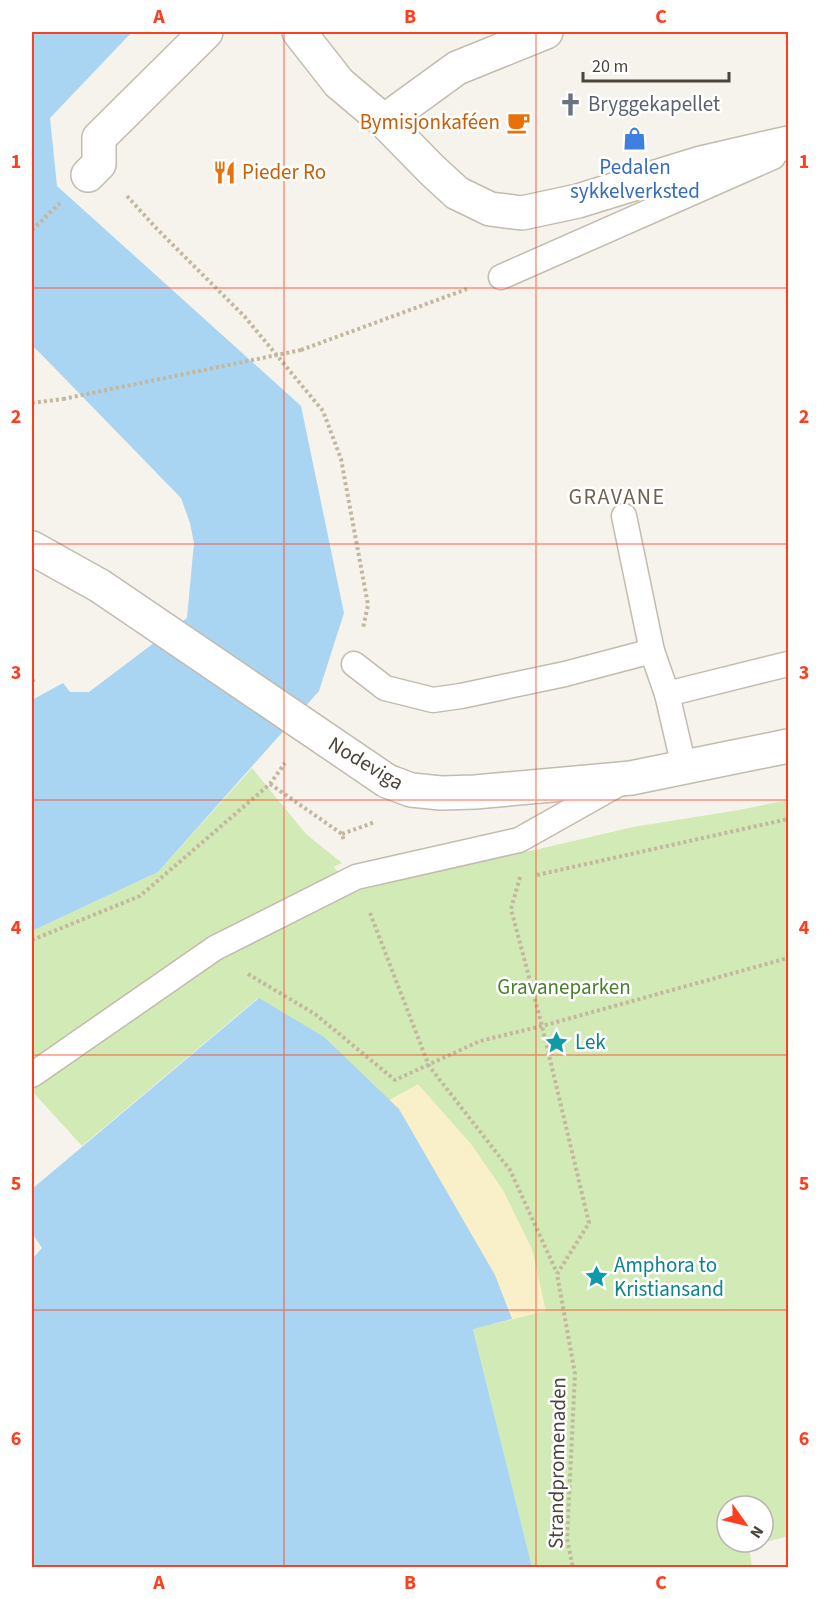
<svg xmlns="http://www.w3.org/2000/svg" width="820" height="1599" font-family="'Source Sans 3',sans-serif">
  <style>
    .green { fill: #d2eab5; fill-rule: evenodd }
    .sand { fill: #f9efc9 }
    .water { fill: #a9d4f2 }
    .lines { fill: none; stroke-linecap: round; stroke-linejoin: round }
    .lane-casing { stroke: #c2bbae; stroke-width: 27 }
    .street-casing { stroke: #c2bbae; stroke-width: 36 }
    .path { stroke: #c4b79f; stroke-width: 4; stroke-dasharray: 3 3; stroke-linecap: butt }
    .lane { stroke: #fff; stroke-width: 24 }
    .street { stroke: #fff; stroke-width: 33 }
    .street-bridge-casing { stroke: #c2bbae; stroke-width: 36; stroke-linecap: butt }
    .path-bridge { stroke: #c4b79f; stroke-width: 4; stroke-dasharray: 3 3; stroke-linecap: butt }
    .street-bridge { stroke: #fff; stroke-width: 33 }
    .grid { fill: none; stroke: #fc3f1d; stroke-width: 1.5; stroke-opacity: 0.55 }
    .labels { text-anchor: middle; stroke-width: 5; stroke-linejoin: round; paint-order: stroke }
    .worship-label { font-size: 21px; fill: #5b616d; stroke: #fff; text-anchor: start }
    .food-label { font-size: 21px; fill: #c56008; stroke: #fff; text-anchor: end }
    .shop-label { font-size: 21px; fill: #366cbe; stroke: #fff }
    .street-label { font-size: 21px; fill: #4b4439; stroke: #fff }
    .park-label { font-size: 21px; fill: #4a7f2a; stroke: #fff }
    .culture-label { font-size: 21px; fill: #0d838f; stroke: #fff; text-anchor: start }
    .neighbourhood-label { font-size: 22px; letter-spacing: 1.5px; fill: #6e6250; stroke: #fff }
    .neatline { fill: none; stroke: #fc3f1d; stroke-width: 2 }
    .grid-label { font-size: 20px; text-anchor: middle; font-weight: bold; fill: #fc3f1d }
  </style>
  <rect width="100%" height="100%" fill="#f6f3ec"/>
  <path class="green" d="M252 768 306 834 342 863 334 867 355 892 440 867 535 850 633 827 739 810 788 800V1536L749 1547 752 1567H532L473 1328 258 998 82 1146 32 1091V931L158 872ZM727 1506H763V1542H727Z"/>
  <polygon class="sand" points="418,1084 471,1144 503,1190 532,1249 546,1311 494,1324 481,1272 382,1104"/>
  <g class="water">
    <polygon points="32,32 132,32 50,118 57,186 301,406 344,613 319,691 158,872 32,931 32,700 63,683 70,692 89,692 187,618 194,543 190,523 181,498 38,351 32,346"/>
    <polygon points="259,998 324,1037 399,1109 495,1275 512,1319 473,1329 532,1567 32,1567 32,1259 42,1248 32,1233 32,1189"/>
  </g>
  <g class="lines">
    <defs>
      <g id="lane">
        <polyline points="501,277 773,157"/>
        <polyline points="624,516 652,651 667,694 684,767"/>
        <polyline points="354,664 385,688 433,700 461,696 565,674 652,651"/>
        <polyline points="667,694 788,664"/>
        <polyline points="32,1075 215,948 356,877 519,840 622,782"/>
      </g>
      <g id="street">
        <polyline points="299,32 339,83 384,121 432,170 457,193 490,209 522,213 578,201 701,163 788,143"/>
        <polyline points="384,121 457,68 546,32"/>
        <polyline points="88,175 99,164 99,138 206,32"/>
        <polyline points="32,548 100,586"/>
        <polyline points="387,781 411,790 441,793 475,792 631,778 788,746"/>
      </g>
    </defs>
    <use href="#lane" class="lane-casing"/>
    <use href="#street" class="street-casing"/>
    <g class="path">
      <polyline points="127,196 156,228 245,317 323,411 341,459 368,605 363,628"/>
      <polyline points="32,230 60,203"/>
      <polyline points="301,350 467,289"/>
      <polyline points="32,403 63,399"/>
      <polyline points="32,681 36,679"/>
      <polyline points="270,784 342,834 344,841"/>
      <polyline points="342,834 375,822"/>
      <polyline points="537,875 788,819"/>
      <polyline points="520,877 511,909 542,1026 589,1223 557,1274 575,1374 567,1539 573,1568"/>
      <polyline points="370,913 429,1066 510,1170 557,1273"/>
      <polyline points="32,940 140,896 270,784 285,763"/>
      <polyline points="248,974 315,1014 395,1080 480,1041 542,1026 788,958"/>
    </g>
    <use href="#lane" class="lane"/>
    <use href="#street" class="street"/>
    <defs>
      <polyline id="street-bridge" points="100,586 387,781"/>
    </defs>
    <use href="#street-bridge" class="street-bridge-casing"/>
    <polyline class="path-bridge" points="63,399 301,350"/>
    <use href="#street-bridge" class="street-bridge"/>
  </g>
  <path class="grid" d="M284 32V1568M536 32V1568M32 288H788M32 544H788M32 800H788M32 1055H788M32 1310H788"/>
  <defs>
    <symbol id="church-bare" viewBox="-9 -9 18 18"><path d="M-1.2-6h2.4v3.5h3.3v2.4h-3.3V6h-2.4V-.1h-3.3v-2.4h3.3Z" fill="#6b7280" stroke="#fff" stroke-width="2.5" paint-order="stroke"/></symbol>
    <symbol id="cafe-bare" viewBox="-9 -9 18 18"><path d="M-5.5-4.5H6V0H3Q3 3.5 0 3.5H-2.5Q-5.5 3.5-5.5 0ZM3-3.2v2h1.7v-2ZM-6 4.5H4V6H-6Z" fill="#e8710a" stroke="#fff" stroke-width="2.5" paint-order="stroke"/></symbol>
    <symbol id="shop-bare" viewBox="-9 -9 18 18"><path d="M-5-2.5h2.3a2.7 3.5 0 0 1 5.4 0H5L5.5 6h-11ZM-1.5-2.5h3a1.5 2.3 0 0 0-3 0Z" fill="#3f7fe0" stroke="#fff" stroke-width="2.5" paint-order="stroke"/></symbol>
    <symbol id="restaurant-bare" viewBox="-9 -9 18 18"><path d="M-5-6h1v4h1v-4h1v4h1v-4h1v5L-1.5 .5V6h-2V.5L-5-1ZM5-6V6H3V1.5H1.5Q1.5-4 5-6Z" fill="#e8710a" stroke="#fff" stroke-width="2.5" paint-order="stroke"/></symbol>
    <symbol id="sight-bare" viewBox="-9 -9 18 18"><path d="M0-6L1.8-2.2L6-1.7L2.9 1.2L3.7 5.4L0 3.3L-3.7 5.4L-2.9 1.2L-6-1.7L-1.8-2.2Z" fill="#0f9aa8" stroke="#fff" stroke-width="2.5" paint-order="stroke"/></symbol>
  </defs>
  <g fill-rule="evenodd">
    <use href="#church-bare" x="554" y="88" width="33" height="33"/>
    <use href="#cafe-bare" x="502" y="106" width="33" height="33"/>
    <use href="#shop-bare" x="618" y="122" width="33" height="33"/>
    <use href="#restaurant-bare" x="208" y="156" width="33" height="33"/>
    <use href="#sight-bare" x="540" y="1026" width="33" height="33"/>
    <use href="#sight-bare" x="580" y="1260" width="33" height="33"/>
  </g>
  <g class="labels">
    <g class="worship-label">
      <text x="588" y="111">Bryggekapellet</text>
    </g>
    <g class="food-label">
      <text x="500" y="129">Bymisjonkaféen</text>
      <text x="242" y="179" text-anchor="start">Pieder Ro</text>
    </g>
    <g class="shop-label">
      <text x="635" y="174">Pedalen<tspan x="635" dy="24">sykkelverksted</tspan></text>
    </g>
    <g class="street-label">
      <text transform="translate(366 763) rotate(31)" y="7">Nodeviga</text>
      <text transform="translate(557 1463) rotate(-89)" y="7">Strandpromenaden</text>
    </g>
    <g class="park-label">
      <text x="564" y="994">Gravaneparken</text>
    </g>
    <g class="culture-label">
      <text x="575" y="1049">Lek</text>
      <text x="614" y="1272">Amphora to<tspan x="614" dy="24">Kristiansand</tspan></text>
    </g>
    <g class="neighbourhood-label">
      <text x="617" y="504">GRAVANE</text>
    </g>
  </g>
  <rect width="820" height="1599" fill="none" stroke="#ffffff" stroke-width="66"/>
  <g transform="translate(745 1524) rotate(124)"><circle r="28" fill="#ffffff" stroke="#b7b4b0" stroke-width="1.5"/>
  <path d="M0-4.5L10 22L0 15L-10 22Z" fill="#fc3f1d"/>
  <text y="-9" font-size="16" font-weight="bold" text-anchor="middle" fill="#4b4439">N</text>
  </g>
  <path d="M583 72v9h146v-9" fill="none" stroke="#4b4439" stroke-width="3"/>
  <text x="592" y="72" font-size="18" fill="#4b4439" stroke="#ffffff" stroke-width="4.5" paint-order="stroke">20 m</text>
  <rect x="33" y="33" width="754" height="1533" class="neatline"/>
  <g class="grid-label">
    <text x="159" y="23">A</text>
    <text x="410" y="23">B</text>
    <text x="661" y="23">C</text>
    <text x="16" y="168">1</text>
    <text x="804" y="168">1</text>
    <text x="16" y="423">2</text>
    <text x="804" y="423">2</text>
    <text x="16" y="679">3</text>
    <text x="804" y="679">3</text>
    <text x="16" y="934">4</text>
    <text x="804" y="934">4</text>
    <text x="16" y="1190">5</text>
    <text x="804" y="1190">5</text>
    <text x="16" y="1445">6</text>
    <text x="804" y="1445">6</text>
    <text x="159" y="1589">A</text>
    <text x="410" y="1589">B</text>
    <text x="661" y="1589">C</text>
  </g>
</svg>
